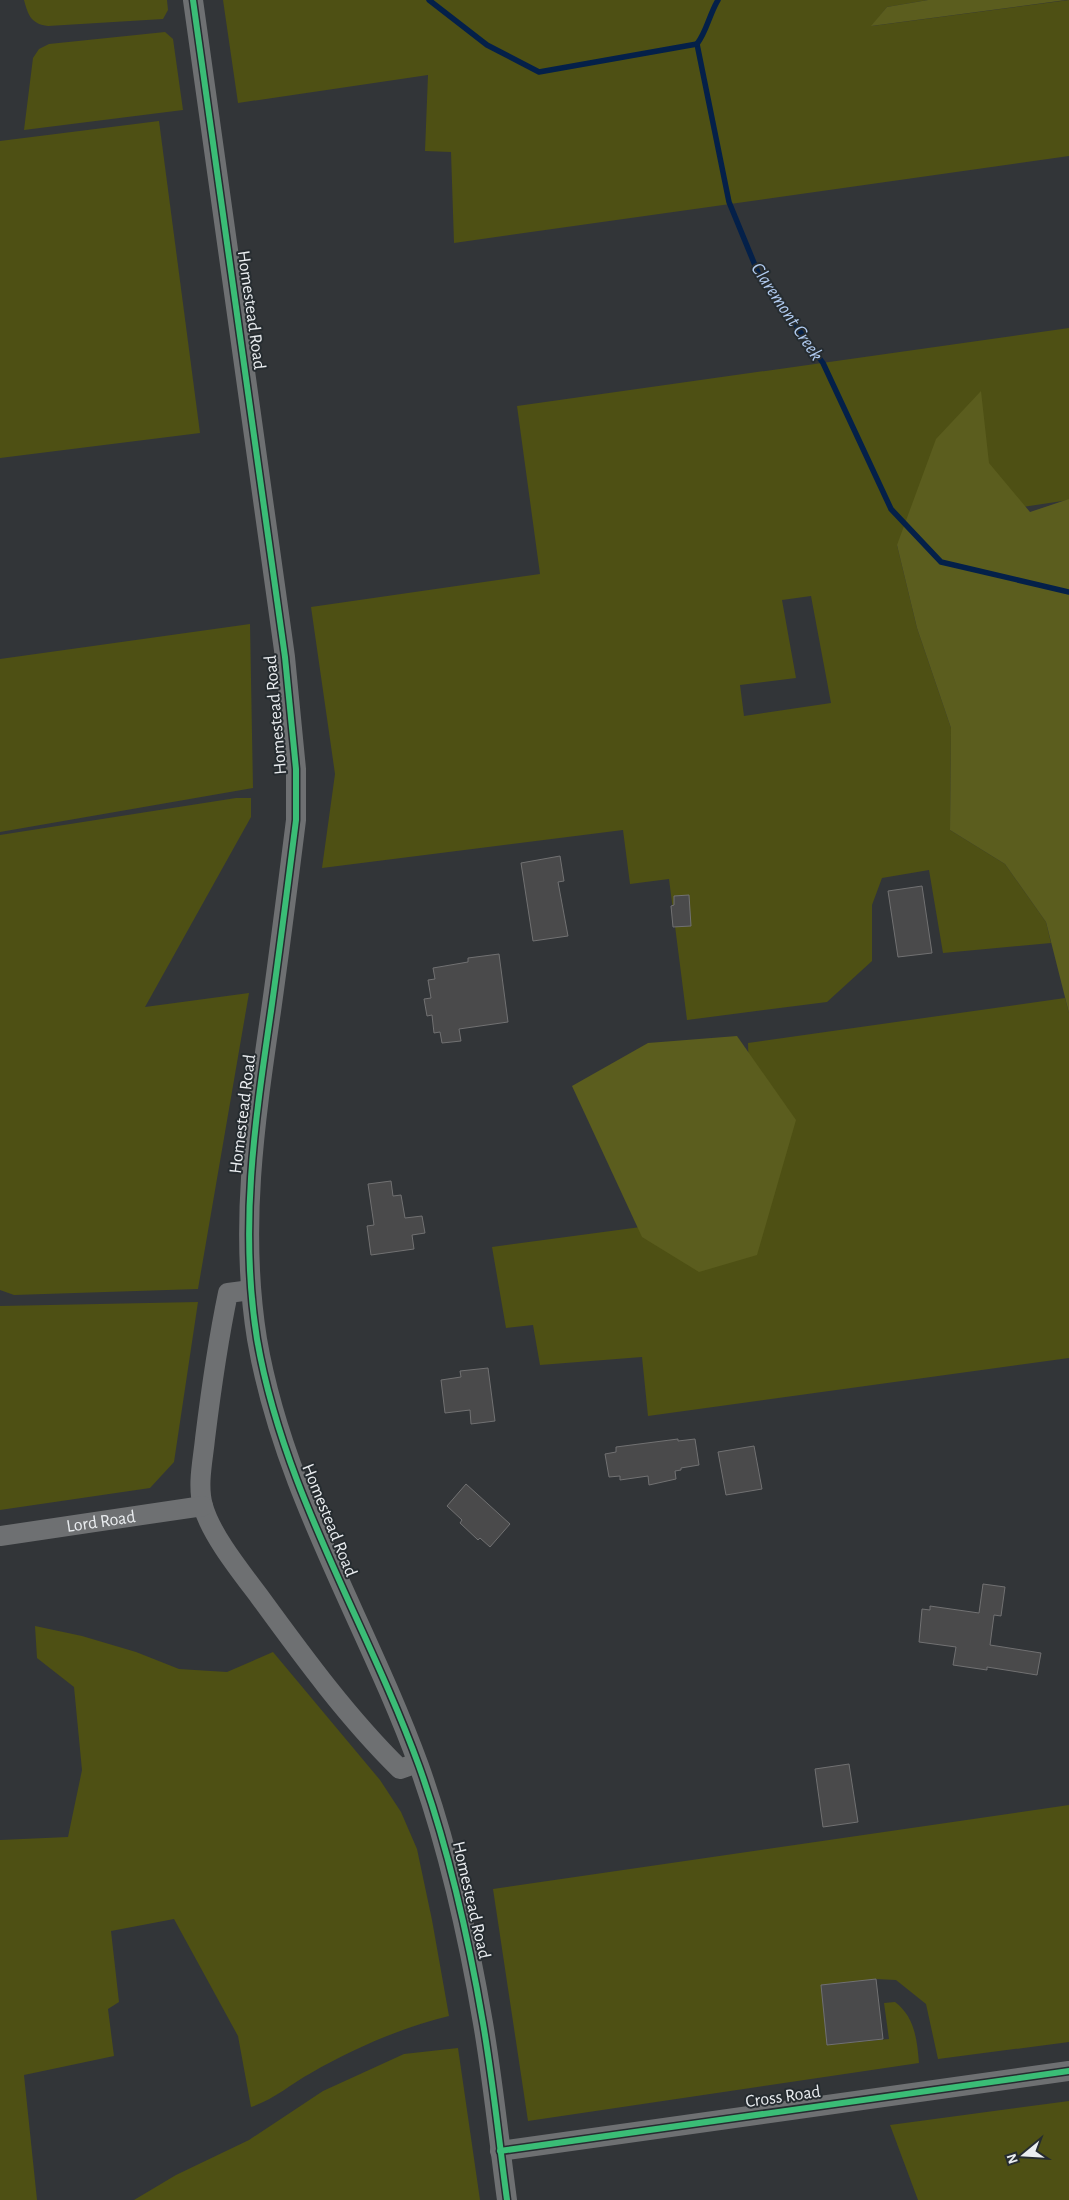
<svg xmlns="http://www.w3.org/2000/svg" width="1069" height="2200" font-family="'Alegreya Sans',sans-serif">
  <style>
    .green { fill: #4e5014; fill-rule: evenodd }
    .forest { fill: #5b5d1e }
    .lines { fill: none; stroke-linecap: round; stroke-linejoin: round }
    .stream { stroke: #042049; stroke-width: 5.5 }
    .building { fill: #4a4a4b; stroke: #717172 }
    .minor { stroke: #6e7072; stroke-width: 20 }
    .cycleway-casing { stroke: #262c30; stroke-width: 9 }
    .cycleway { stroke: #3abd76; stroke-width: 6 }
    .labels { text-anchor: middle; stroke-width: 4; stroke-linejoin: round; paint-order: stroke }
    .street-label { font-size: 18px; fill: #eaedf0; stroke: #262c30 }
    .water-label { font-size: 19px; font-style: italic; fill: #b1cbf0; stroke: #262c30 }
  </style>
  <rect width="100%" height="100%" fill="#323538"/>
  <g class="green">
    <path d="M24 0H167L168 10 163 19 48 26C31 24 28 15 24 0Z"/>
    <polygon points="223,0 928,0 887,7 872,26 1069,0 1069,156 454,243 451,152 425,151 428,75 238,103"/>
    <polygon points="165,32 173,39 183,110 24,130 33,58 39,49 49,44"/>
    <polygon points="159,121 200,433 0,458 0,141"/>
    <path d="M1069 328V500L975 514 897 545 917 628 951 728 950 830 1005 864 1046 922 1051 943 943 953 929 870 882 878 872 905V961L827 1002 687 1020 669 879 630 884 623 830 322 868 335 774 311 607 540 574 517 406ZM811 596 831 703 744 716 740 685 796 678 782 600Z"/>
    <polygon points="250,624 253,788 0,832 0,659"/>
    <polygon points="236,798 251,798 251,817 145,1007 249,993 198,1289 14,1295 0,1290 0,835"/>
    <polygon points="1065,998 1069,1013 1069,1358 648,1416 642,1357 540,1365 533,1325 506,1328 492,1247 753,1212 748,1043"/>
    <polygon points="198,1302 174,1462 150,1488 0,1510 0,1306"/>
    <path d="M35 1626 82 1636 136 1652 179 1669 227 1672 273 1652 380 1780 401 1812 417 1849 432 1920 449 2016C401 2028 354 2048 311 2073 291 2084 273 2100 251 2107L238 2036 174 1919 111 1931 119 2002 108 2009 114 2056 24 2075 37 2200H0V1840L68 1837 82 1770 74 1687 37 1658Z"/>
    <path d="M1069 1805V2042L938 2059 926 2004 896 1980 876 1979 821 1985 827 2045 889 2039 884 2003 895 2002C915 2017 917 2040 919 2063L528 2121 493 1889Z"/>
    <polygon points="458,2048 480,2200 134,2200 176,2175 249,2140 323,2091 404,2054"/>
    <polygon points="1069,2101 1069,2200 918,2200 890,2125"/>
  </g>
  <g class="forest">
    <polygon points="928,0 1066,0 871,26 887,7"/>
    <polygon points="981,391 989,463 1030,512 1069,499 1069,1013 1046,922 1005,864 950,830 951,728 917,628 897,545 936,439"/>
    <polygon points="737,1036 796,1120 757,1255 699,1272 642,1237 572,1086 648,1043"/>
  </g>
  <g class="lines">
    <g class="stream">
      <polyline points="429,0 487,45 539,72 697,44 729,202 759,275 823,363 891,509 941,562 1069,592"/>
      <path d="M697 44C707 31 709 15 718 0"/>
    </g>
  </g>
  <g class="building">
    <polygon points="560,856 564,881 558,882 568,936 533,941 521,863"/>
    <polygon points="922,886 932,953 898,957 888,891"/>
    <polygon points="689,895 691,926 673,927 671,906 674,905 674,896"/>
    <polygon points="499,954 508,1022 459,1029 461,1041 442,1043 440,1032 434,1033 432,1015 427,1016 424,999 431,998 428,980 435,979 433,968 468,962 468,958"/>
    <polygon points="391,1181 393,1196 401,1195 405,1218 422,1216 425,1233 412,1235 414,1249 371,1255 367,1226 374,1225 368,1184"/>
    <polygon points="488,1368 495,1421 471,1424 470,1410 445,1413 441,1380 461,1377 460,1371"/>
    <polygon points="678,1439 678,1441 695,1439 699,1465 681,1468 681,1470 675,1471 676,1479 649,1485 648,1476 620,1480 620,1476 609,1477 605,1454 616,1452 616,1447"/>
    <polygon points="754,1446 762,1489 726,1495 718,1452"/>
    <polygon points="466,1484 510,1524 490,1547 480,1538 478,1540 460,1523 462,1520 447,1506"/>
    <polygon points="983,1584 1005,1587 1001,1616 994,1615 990,1645 1041,1653 1037,1675 987,1667 987,1670 953,1665 956,1647 919,1642 922,1609 930,1610 930,1606 979,1613"/>
    <polygon points="849,1764 858,1822 823,1827 815,1769"/>
    <polygon points="876,1979 883,2039 827,2045 821,1985"/>
  </g>
  <g class="lines">
    <g class="minor">
      <path d="M193 0 285 657 296 769V820C288 884 280 947 271 1011 255 1121 239 1227 257 1339 283 1491 367 1623 419 1766 449 1850 468 1935 483 2023 493 2081 499 2141 507 2200"/>
      <path d="M251 1290 228 1293C218 1341 211 1390 205 1439 203 1460 197 1485 203 1506 211 1535 241 1572 259 1596 302 1655 347 1717 400 1769L417 1763"/>
      <path id="s1" d="M0 1536 203 1506"/>
      <polyline points="500,2151 1069,2071"/>
    </g>
    <defs>
      <g id="cycleway">
        <path d="M193 0 285 657 296 769V820C288 884 280 947 271 1011 255 1121 239 1227 257 1339 283 1491 367 1623 419 1766 449 1850 468 1935 483 2023 493 2081 499 2141 507 2200"/>
        <polyline points="500,2151 1069,2071"/>
      </g>
    </defs>
    <use href="#cycleway" class="cycleway-casing"/>
    <use href="#cycleway" class="cycleway"/>
  </g>
  <g class="labels">
    <g class="street-label">
      <text transform="translate(252 310) rotate(82)" y="6">Homestead Road</text>
      <text transform="translate(275 715) rotate(-95)" y="6">Homestead Road</text>
      <text transform="translate(242 1114) rotate(-83)" y="6">Homestead Road</text>
      <text transform="translate(330 1520) rotate(68)" y="6">Homestead Road</text>
      <text dy="6" stroke="none"><textPath href="#s1" startOffset="102">Lord Road</textPath></text>
      <text transform="translate(472 1900) rotate(77)" y="6">Homestead Road</text>
      <text transform="translate(783 2096) rotate(-8)" y="6">Cross Road</text>
    </g>
    <g class="water-label">
      <text transform="translate(788 311) rotate(56)" y="7">Claremont Creek</text>
    </g>
  </g>
  <g transform="translate(1024 2155) rotate(252)" stroke="#262c30" stroke-width="4" paint-order="stroke">
  <path d="M0-4L9 19L0 12L-9 19Z" fill="#eaedf0"/>
  <text y="-8" font-size="14" font-weight="bold" text-anchor="middle" fill="#eaedf0">N</text>
  </g>
</svg>
